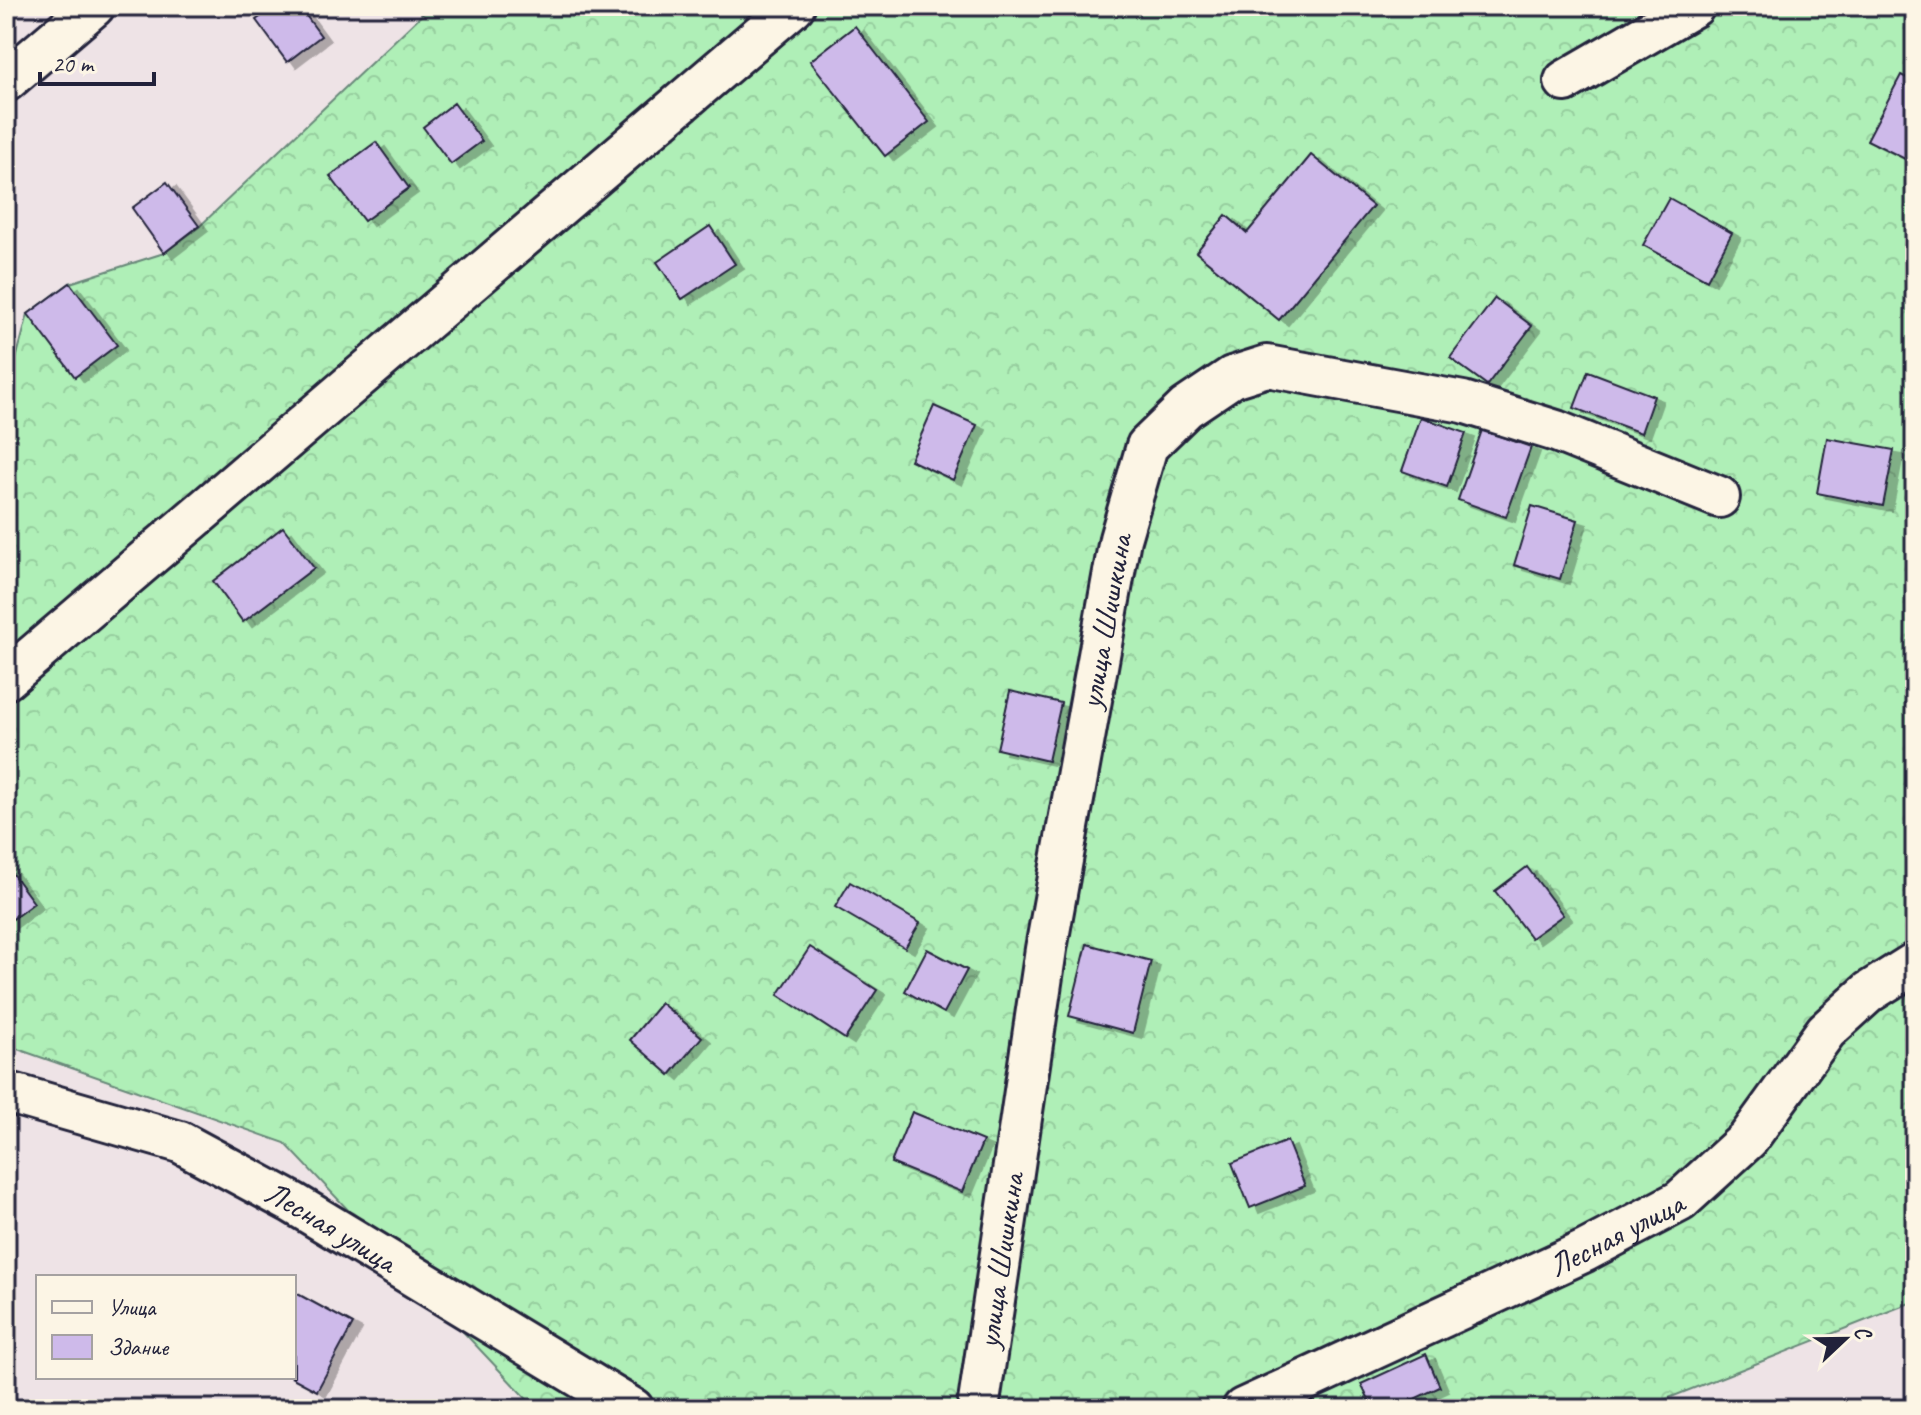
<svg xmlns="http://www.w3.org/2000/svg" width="1921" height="1415" font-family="Caveat,sans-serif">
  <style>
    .forest { fill: url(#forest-crowns); stroke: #688879; stroke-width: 2 }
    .building { fill: #cebaea; stroke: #22223b; stroke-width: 2; filter: url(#shadow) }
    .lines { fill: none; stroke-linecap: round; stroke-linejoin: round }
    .street-casing { stroke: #22223b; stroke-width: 46 }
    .street { stroke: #fcf5e5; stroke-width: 40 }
    .labels { text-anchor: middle; stroke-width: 6; stroke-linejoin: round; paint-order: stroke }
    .street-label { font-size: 32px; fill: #22223b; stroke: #fcf5e5 }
  </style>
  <defs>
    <pattern id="forest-crowns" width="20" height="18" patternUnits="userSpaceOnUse" patternTransform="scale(2)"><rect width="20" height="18" fill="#afefb7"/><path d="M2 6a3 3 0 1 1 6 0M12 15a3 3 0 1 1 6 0" fill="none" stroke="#96cd9e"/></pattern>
    <filter id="shadow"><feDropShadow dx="9" dy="5" stdDeviation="0" flood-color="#0004"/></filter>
  </defs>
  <rect width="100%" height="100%" fill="#eee3e6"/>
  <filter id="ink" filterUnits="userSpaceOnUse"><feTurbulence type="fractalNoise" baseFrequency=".0125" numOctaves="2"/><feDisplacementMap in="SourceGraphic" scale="16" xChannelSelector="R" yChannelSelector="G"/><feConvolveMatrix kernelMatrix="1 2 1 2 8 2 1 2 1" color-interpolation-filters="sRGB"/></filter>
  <g filter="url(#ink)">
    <polygon class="forest" points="431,6 1915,6 1915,1301 1641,1409 536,1409 285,1143 6,1045 6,397 28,314 70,283 164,253 199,227"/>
    <g class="building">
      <polygon points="276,6 299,6 321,36 287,62 256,20"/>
      <polygon points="855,26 929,122 885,156 810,61"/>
      <polygon points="1901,75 1915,82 1915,144 1907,160 1867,140"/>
      <polygon points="454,103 482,141 451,164 423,127"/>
      <polygon points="376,142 409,188 364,221 330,176"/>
      <polygon points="1311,155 1373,206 1279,320 1196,252 1226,215 1247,233"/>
      <polygon points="167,182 199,226 164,253 132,208"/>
      <polygon points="1669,198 1732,233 1707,280 1643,245"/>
      <polygon points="710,226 735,264 682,299 657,262"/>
      <polygon points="70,283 117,345 75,377 28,314"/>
      <polygon points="1495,298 1532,326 1487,385 1450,358"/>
      <polygon points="1588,371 1654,396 1641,433 1574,408"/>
      <polygon points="934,406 977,425 953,480 910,460"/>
      <polygon points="1421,417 1466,433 1447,487 1402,471"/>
      <polygon points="1482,430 1531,447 1506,517 1458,500"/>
      <polygon points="1827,438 1894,450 1883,506 1817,493"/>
      <polygon points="1532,506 1578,520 1560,579 1514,565"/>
      <polygon points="283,527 314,568 243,622 213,581"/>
      <polygon points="1010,691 1061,703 1048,761 997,749"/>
      <polygon points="6,865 34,903 6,924"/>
      <polygon points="1527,867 1563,915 1531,938 1495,891"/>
      <polygon points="850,882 920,923 905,948 835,907"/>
      <polygon points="1087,944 1151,961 1133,1033 1069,1016"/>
      <polygon points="810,947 877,990 845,1039 778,995"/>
      <polygon points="927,949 967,970 944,1013 905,991"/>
      <polygon points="661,1003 702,1037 670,1075 630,1040"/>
      <polygon points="912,1112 983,1141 962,1192 891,1163"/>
      <polygon points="1287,1141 1305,1186 1250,1208 1232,1163"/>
      <polygon points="294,1292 353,1324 317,1391 291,1377 294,1377"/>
      <polygon points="1426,1354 1440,1387 1393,1409 1373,1409 1361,1384"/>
    </g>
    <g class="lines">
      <defs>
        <g id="street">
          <polyline points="6,81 94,6"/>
          <polyline points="1565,81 1694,6"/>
          <polyline points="6,679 794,6"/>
          <path id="s1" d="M6 1092 180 1142 293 1203 633 1409"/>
          <path id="s2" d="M978 1409 1046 949 1120 539 1147 446 1186 408 1232 377 1267 366 1463 402 1556 431 1719 497"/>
          <path id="s3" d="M1243 1409 1585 1251 1680 1201 1748 1139 1826 1031 1869 992 1915 963"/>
        </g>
      </defs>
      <use href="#street" class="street-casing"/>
      <use href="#street" class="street"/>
    </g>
  </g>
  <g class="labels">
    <g class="street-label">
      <text dy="11" stroke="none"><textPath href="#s2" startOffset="798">улица Шишкина</textPath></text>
      <text dy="11" stroke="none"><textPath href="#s1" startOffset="354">Лесная улица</textPath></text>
      <text dy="11" stroke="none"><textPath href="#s3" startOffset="412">Лесная улица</textPath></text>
      <text dy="11" stroke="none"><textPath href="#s2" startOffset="150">улица Шишкина</textPath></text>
    </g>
  </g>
  <rect width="1921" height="1415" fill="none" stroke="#fcf5e5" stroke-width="32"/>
  <rect x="16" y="16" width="1889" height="1383" fill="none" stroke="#22223b" stroke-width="3" filter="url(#ink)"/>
  <rect x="36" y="1275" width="260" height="104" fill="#fcf5e5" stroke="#a5a1a1" stroke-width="2"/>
  <rect x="52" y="1301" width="40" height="12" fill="#fcf5e5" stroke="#a5a1a1" stroke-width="2"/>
  <text x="108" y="1315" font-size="24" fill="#22223b">Улица</text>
  <rect x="52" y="1335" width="40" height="24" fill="#cebaea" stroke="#a5a1a1" stroke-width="2"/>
  <text x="108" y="1355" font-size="24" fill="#22223b">Здание</text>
  <g transform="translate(1845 1339) rotate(68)" stroke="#fcf5e5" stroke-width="6" paint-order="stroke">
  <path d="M0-6L14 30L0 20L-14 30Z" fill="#22223b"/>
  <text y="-12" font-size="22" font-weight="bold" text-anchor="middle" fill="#22223b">С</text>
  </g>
  <path d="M40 72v12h114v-12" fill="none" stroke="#22223b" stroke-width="4"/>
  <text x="52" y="72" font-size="24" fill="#22223b" stroke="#fcf5e5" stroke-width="6" paint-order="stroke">20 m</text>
</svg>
